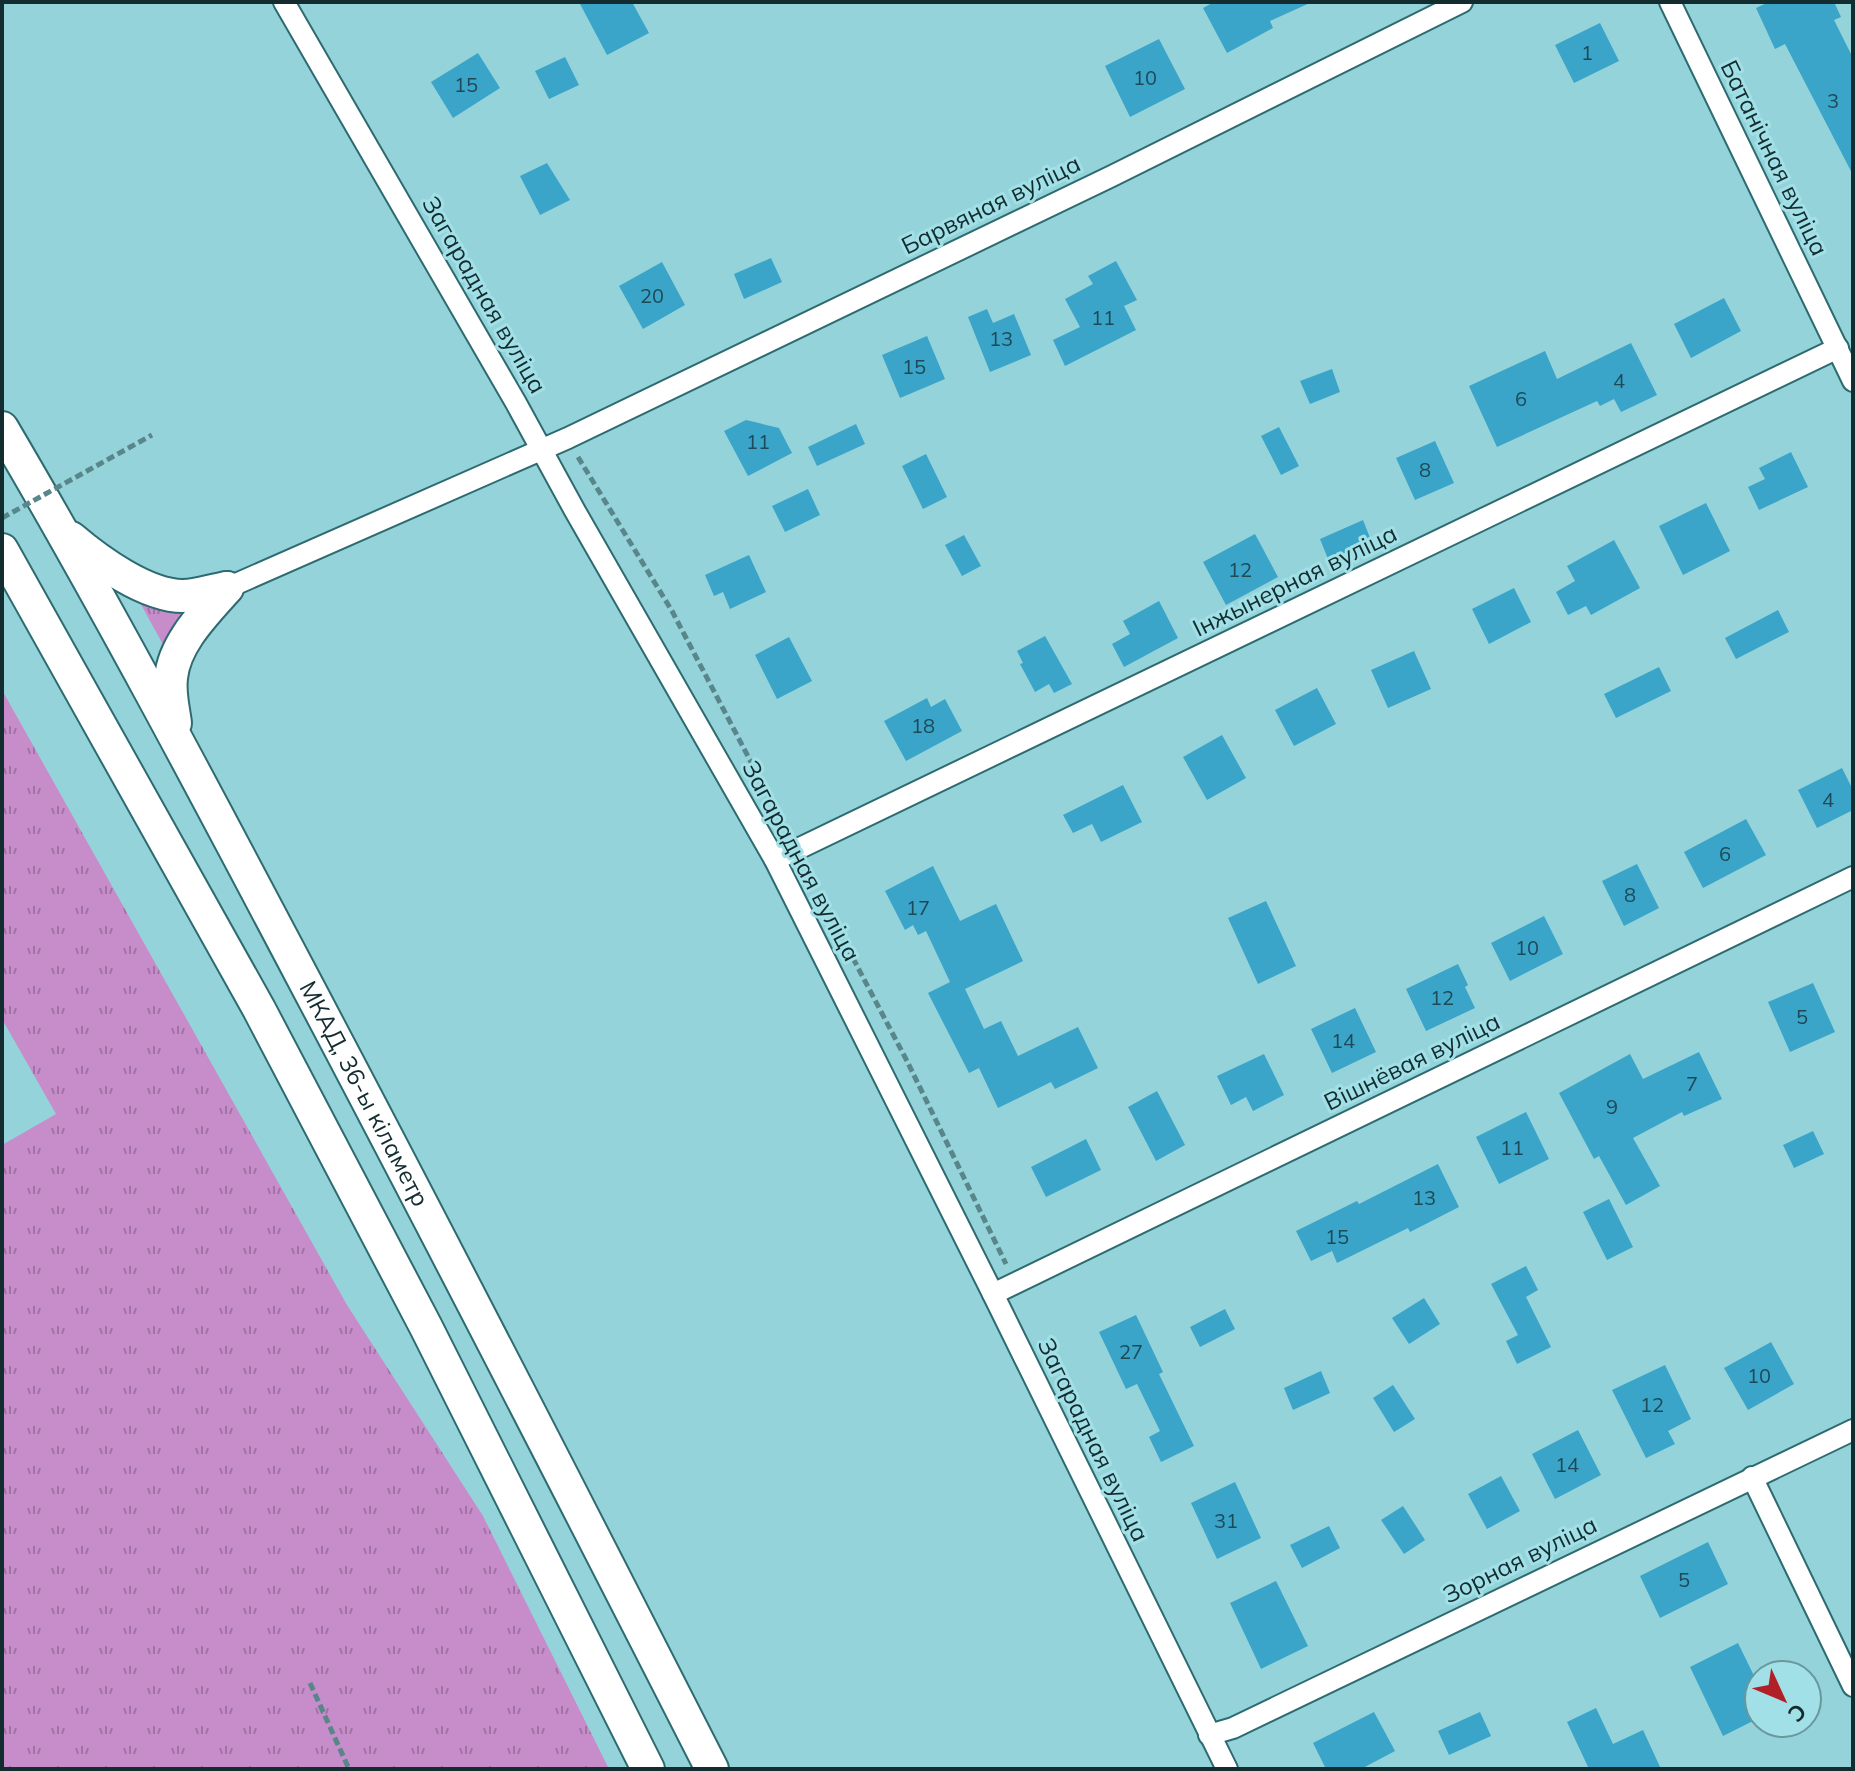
<svg xmlns="http://www.w3.org/2000/svg" width="1855" height="1771" font-family="Mulish,sans-serif">
  <style>
    .grass { fill: url(#grass-tufts) }
    .building { fill: #3aa4c9 }
    .lines { fill: none; stroke-linecap: round; stroke-linejoin: round }
    .minor-casing { stroke: #2d6b71; stroke-width: 24 }
    .trunk-casing { stroke: #2d6b71; stroke-width: 36 }
    .path { stroke: #59868b; stroke-width: 5; stroke-dasharray: 8 4; stroke-linecap: butt }
    .minor { stroke: #fff; stroke-width: 20 }
    .trunk { stroke: #fff; stroke-width: 32 }
    .path-bridge { stroke: #59868b; stroke-width: 5; stroke-dasharray: 8 4; stroke-linecap: butt }
    .labels { text-anchor: middle; stroke-width: 6; stroke-linejoin: round; paint-order: stroke }
    .number-label { font-size: 20px; fill: #1d4a56 }
    .street-label { font-size: 24px; fill: #132c2f; stroke: #a2e0e7 }
  </style>
  <defs>
    <pattern id="grass-tufts" width="24" height="20" patternUnits="userSpaceOnUse" patternTransform="scale(2)"><rect width="24" height="20" fill="#c78cca"/><path d="M3 7l-1-3M5 7V3M7 7l1-3M15 17l-1-3M17 17v-4M19 17l1-3" fill="none" stroke="#a073a4"/></pattern>
  </defs>
  <rect width="100%" height="100%" fill="#95d3da"/>
  <g class="grass">
    <polygon points="138,599 191,606 174,625 166,650"/>
    <polygon points="2,690 347,1305 483,1516 609,1769 2,1769 2,1145 56,1114 2,1019"/>
  </g>
  <g class="building">
    <polygon points="579,2 632,2 649,33 607,55"/>
    <polygon points="1214,2 1312,2 1270,21 1273,28 1227,53 1203,8"/>
    <polygon points="1769,2 1834,2 1841,17 1834,20 1853,58 1853,175 1785,44 1775,49 1756,8"/>
    <polygon points="1600,23 1619,61 1574,83 1555,45"/>
    <polygon points="1159,39 1185,89 1130,117 1105,66"/>
    <polygon points="478,53 500,88 453,118 431,82"/>
    <polygon points="565,57 579,85 549,99 535,71"/>
    <polygon points="547,163 570,200 540,215 520,176"/>
    <polygon points="771,258 782,282 744,299 734,274"/>
    <polygon points="1116,261 1137,300 1124,306 1136,330 1065,366 1053,340 1080,327 1065,299 1093,284 1088,276"/>
    <polygon points="662,262 685,305 643,329 619,286"/>
    <polygon points="1724,298 1741,331 1691,358 1674,324"/>
    <polygon points="987,309 993,323 1014,314 1031,355 990,372 968,317"/>
    <polygon points="927,336 945,379 900,398 882,355"/>
    <polygon points="1631,343 1657,395 1621,412 1614,399 1600,406 1597,401 1497,447 1469,386 1545,351 1557,379"/>
    <polygon points="1332,369 1340,392 1310,404 1300,381"/>
    <polygon points="746,420 779,428 792,453 748,476 724,431"/>
    <polygon points="856,424 865,444 817,466 808,447"/>
    <polygon points="1279,427 1299,466 1281,475 1261,436"/>
    <polygon points="1435,441 1454,483 1415,500 1396,458"/>
    <polygon points="1791,452 1808,487 1759,510 1748,487 1765,479 1759,468"/>
    <polygon points="926,454 947,497 923,509 902,466"/>
    <polygon points="808,489 820,515 785,532 772,506"/>
    <polygon points="1706,503 1730,551 1683,575 1659,526"/>
    <polygon points="1363,520 1372,543 1328,559 1320,539"/>
    <polygon points="1255,534 1278,577 1226,605 1203,562"/>
    <polygon points="964,535 981,566 962,576 945,545"/>
    <polygon points="1614,540 1640,588 1591,615 1586,606 1568,615 1556,592 1575,581 1567,566"/>
    <polygon points="749,555 766,592 730,609 723,592 714,596 705,575"/>
    <polygon points="1514,588 1531,622 1489,644 1472,609"/>
    <polygon points="1159,601 1178,638 1124,667 1112,644 1130,634 1123,621"/>
    <polygon points="1778,610 1789,632 1736,659 1725,638"/>
    <polygon points="1045,636 1072,684 1054,693 1049,684 1035,692 1020,664 1023,663 1017,651"/>
    <polygon points="789,637 812,681 777,699 755,655"/>
    <polygon points="1414,651 1431,689 1388,708 1371,670"/>
    <polygon points="1659,667 1671,691 1616,718 1604,694"/>
    <polygon points="1317,688 1336,724 1294,746 1275,710"/>
    <polygon points="927,698 931,707 945,699 962,731 906,761 884,721"/>
    <polygon points="1222,735 1246,778 1207,800 1183,757"/>
    <polygon points="1842,768 1853,790 1853,810 1817,828 1798,790"/>
    <polygon points="1123,785 1142,822 1101,842 1092,824 1073,833 1063,815"/>
    <polygon points="1746,819 1766,855 1703,888 1684,852"/>
    <polygon points="1637,864 1659,908 1624,926 1602,881"/>
    <polygon points="933,866 960,921 996,904 1023,961 965,989 984,1029 1001,1021 1018,1056 1078,1027 1098,1068 1055,1089 1051,1082 998,1108 979,1068 969,1073 928,993 950,982 926,931 918,935 913,925 905,930 885,891"/>
    <polygon points="1266,901 1296,966 1258,984 1228,918"/>
    <polygon points="1544,916 1563,954 1510,981 1491,943"/>
    <polygon points="1458,964 1468,985 1465,987 1475,1008 1426,1031 1406,989"/>
    <polygon points="1813,983 1835,1032 1790,1052 1768,1002"/>
    <polygon points="1355,1008 1376,1052 1332,1073 1311,1029"/>
    <polygon points="1699,1052 1722,1099 1684,1116 1682,1112 1633,1138 1660,1186 1626,1205 1599,1156 1594,1159 1559,1093 1630,1054 1643,1079"/>
    <polygon points="1264,1054 1284,1095 1253,1111 1246,1097 1231,1105 1217,1076"/>
    <polygon points="1157,1091 1185,1145 1156,1161 1128,1107"/>
    <polygon points="1526,1112 1549,1159 1499,1184 1476,1137"/>
    <polygon points="1813,1131 1824,1154 1794,1168 1783,1145"/>
    <polygon points="1086,1139 1101,1170 1046,1197 1031,1167"/>
    <polygon points="1438,1164 1459,1207 1410,1232 1408,1228 1337,1263 1332,1251 1311,1261 1296,1231 1357,1201 1359,1204"/>
    <polygon points="1609,1199 1633,1247 1607,1260 1583,1212"/>
    <polygon points="1526,1266 1538,1290 1526,1297 1551,1347 1517,1364 1506,1341 1518,1335 1491,1284"/>
    <polygon points="1424,1298 1440,1324 1409,1344 1392,1318"/>
    <polygon points="1225,1309 1235,1329 1200,1347 1190,1327"/>
    <polygon points="1136,1315 1163,1372 1159,1374 1194,1446 1161,1462 1149,1437 1160,1431 1137,1384 1126,1389 1099,1332"/>
    <polygon points="1771,1342 1794,1384 1748,1410 1724,1368"/>
    <polygon points="1665,1365 1691,1419 1668,1431 1675,1444 1646,1458 1612,1390"/>
    <polygon points="1321,1371 1330,1393 1293,1410 1284,1388"/>
    <polygon points="1393,1385 1415,1419 1394,1432 1373,1398"/>
    <polygon points="1578,1430 1601,1475 1555,1499 1532,1454"/>
    <polygon points="1501,1476 1520,1511 1487,1529 1468,1494"/>
    <polygon points="1235,1482 1261,1538 1217,1559 1191,1503"/>
    <polygon points="1403,1506 1425,1540 1404,1554 1381,1520"/>
    <polygon points="1329,1526 1340,1548 1302,1568 1290,1545"/>
    <polygon points="1708,1542 1728,1584 1660,1618 1640,1576"/>
    <polygon points="1276,1581 1308,1646 1261,1669 1230,1603"/>
    <polygon points="1738,1643 1759,1686 1759,1718 1723,1736 1690,1667"/>
    <polygon points="1596,1708 1613,1744 1643,1730 1661,1769 1589,1769 1567,1722"/>
    <polygon points="1374,1712 1395,1751 1361,1769 1326,1769 1313,1743"/>
    <polygon points="1480,1712 1491,1736 1449,1755 1438,1731"/>
  </g>
  <g class="lines">
    <defs>
      <g id="minor">
        <polyline points="284,2 516,403 575,511 775,860 993,1294 1227,1769"/>
        <polyline points="1670,2 1853,381"/>
        <polyline points="227,588 568,438 1112,176 1462,2"/>
        <polyline points="775,860 1838,348"/>
        <polyline points="993,1294 1853,877"/>
        <polyline points="1752,1477 1853,1686"/>
        <polyline points="1209,1735 1233,1728 1853,1430"/>
      </g>
      <g id="trunk">
        <path id="s1" d="M2 428C108 608 205 792 302 976 441 1239 577 1504 712 1769"/>
        <path d="M71 538C98 561 146 596 183 596 197 596 213 590 227 588"/>
        <polyline points="2,550 259,1009 426,1327 648,1769"/>
        <path d="M175 723C173 708 169 693 171 678 174 643 205 613 227 588"/>
      </g>
    </defs>
    <use href="#minor" class="minor-casing"/>
    <use href="#trunk" class="trunk-casing"/>
    <g class="path">
      <polyline points="578,457 672,611 786,829"/>
      <polyline points="825,905 907,1061 1006,1264"/>
      <polyline points="310,1683 349,1769"/>
    </g>
    <use href="#minor" class="minor"/>
    <use href="#trunk" class="trunk"/>
    <polyline class="path-bridge" points="2,518 152,435"/>
  </g>
  <g class="labels">
    <g class="number-label">
      <text x="1587" y="60">1</text>
      <text x="1145" y="85">10</text>
      <text x="466" y="92">15</text>
      <text x="1833" y="108">3</text>
      <text x="652" y="303">20</text>
      <text x="1103" y="325">11</text>
      <text x="1001" y="346">13</text>
      <text x="914" y="374">15</text>
      <text x="1619" y="388">4</text>
      <text x="1521" y="406">6</text>
      <text x="758" y="449">11</text>
      <text x="1425" y="477">8</text>
      <text x="1240" y="577">12</text>
      <text x="923" y="733">18</text>
      <text x="1828" y="807">4</text>
      <text x="1725" y="861">6</text>
      <text x="1630" y="902">8</text>
      <text x="918" y="915">17</text>
      <text x="1527" y="955">10</text>
      <text x="1442" y="1005">12</text>
      <text x="1802" y="1024">5</text>
      <text x="1343" y="1048">14</text>
      <text x="1692" y="1091">7</text>
      <text x="1612" y="1114">9</text>
      <text x="1512" y="1155">11</text>
      <text x="1424" y="1205">13</text>
      <text x="1337" y="1244">15</text>
      <text x="1131" y="1359">27</text>
      <text x="1759" y="1383">10</text>
      <text x="1652" y="1412">12</text>
      <text x="1567" y="1472">14</text>
      <text x="1226" y="1528">31</text>
      <text x="1684" y="1587">5</text>
    </g>
    <g class="street-label">
      <text transform="translate(1774 158) rotate(64)" y="8">Батанічная вуліца</text>
      <text transform="translate(991 205) rotate(-26)" y="8">Барвяная вуліца</text>
      <text transform="translate(484 295) rotate(60)" y="8">Загарадная вуліца</text>
      <text transform="translate(1295 581) rotate(-26)" y="8">Інжынерная вуліца</text>
      <text transform="translate(801 861) rotate(62)" y="8">Загарадная вуліца</text>
      <text transform="translate(1412 1062) rotate(-26)" y="8">Вішнёвая вуліца</text>
      <text dy="8" stroke="none"><textPath href="#s1" startOffset="758">МКАД, 36-ы кіламетр</textPath></text>
      <text transform="translate(1093 1440) rotate(64)" y="8">Загарадная вуліца</text>
      <text transform="translate(1520 1560) rotate(-26)" y="8">Зорная вуліца</text>
    </g>
  </g>
  <rect width="1855" height="1771" fill="none" stroke="#132c2f" stroke-width="8"/>
  <g transform="translate(1783 1699) rotate(134)"><circle r="38" fill="#a2e0e7" stroke="#69989d" stroke-width="2"/>
  <path d="M0-6L14 30L0 20L-14 30Z" fill="#b12027"/>
  <text y="-12" font-size="22" font-weight="bold" text-anchor="middle" fill="#132c2f">С</text>
  </g>
</svg>
